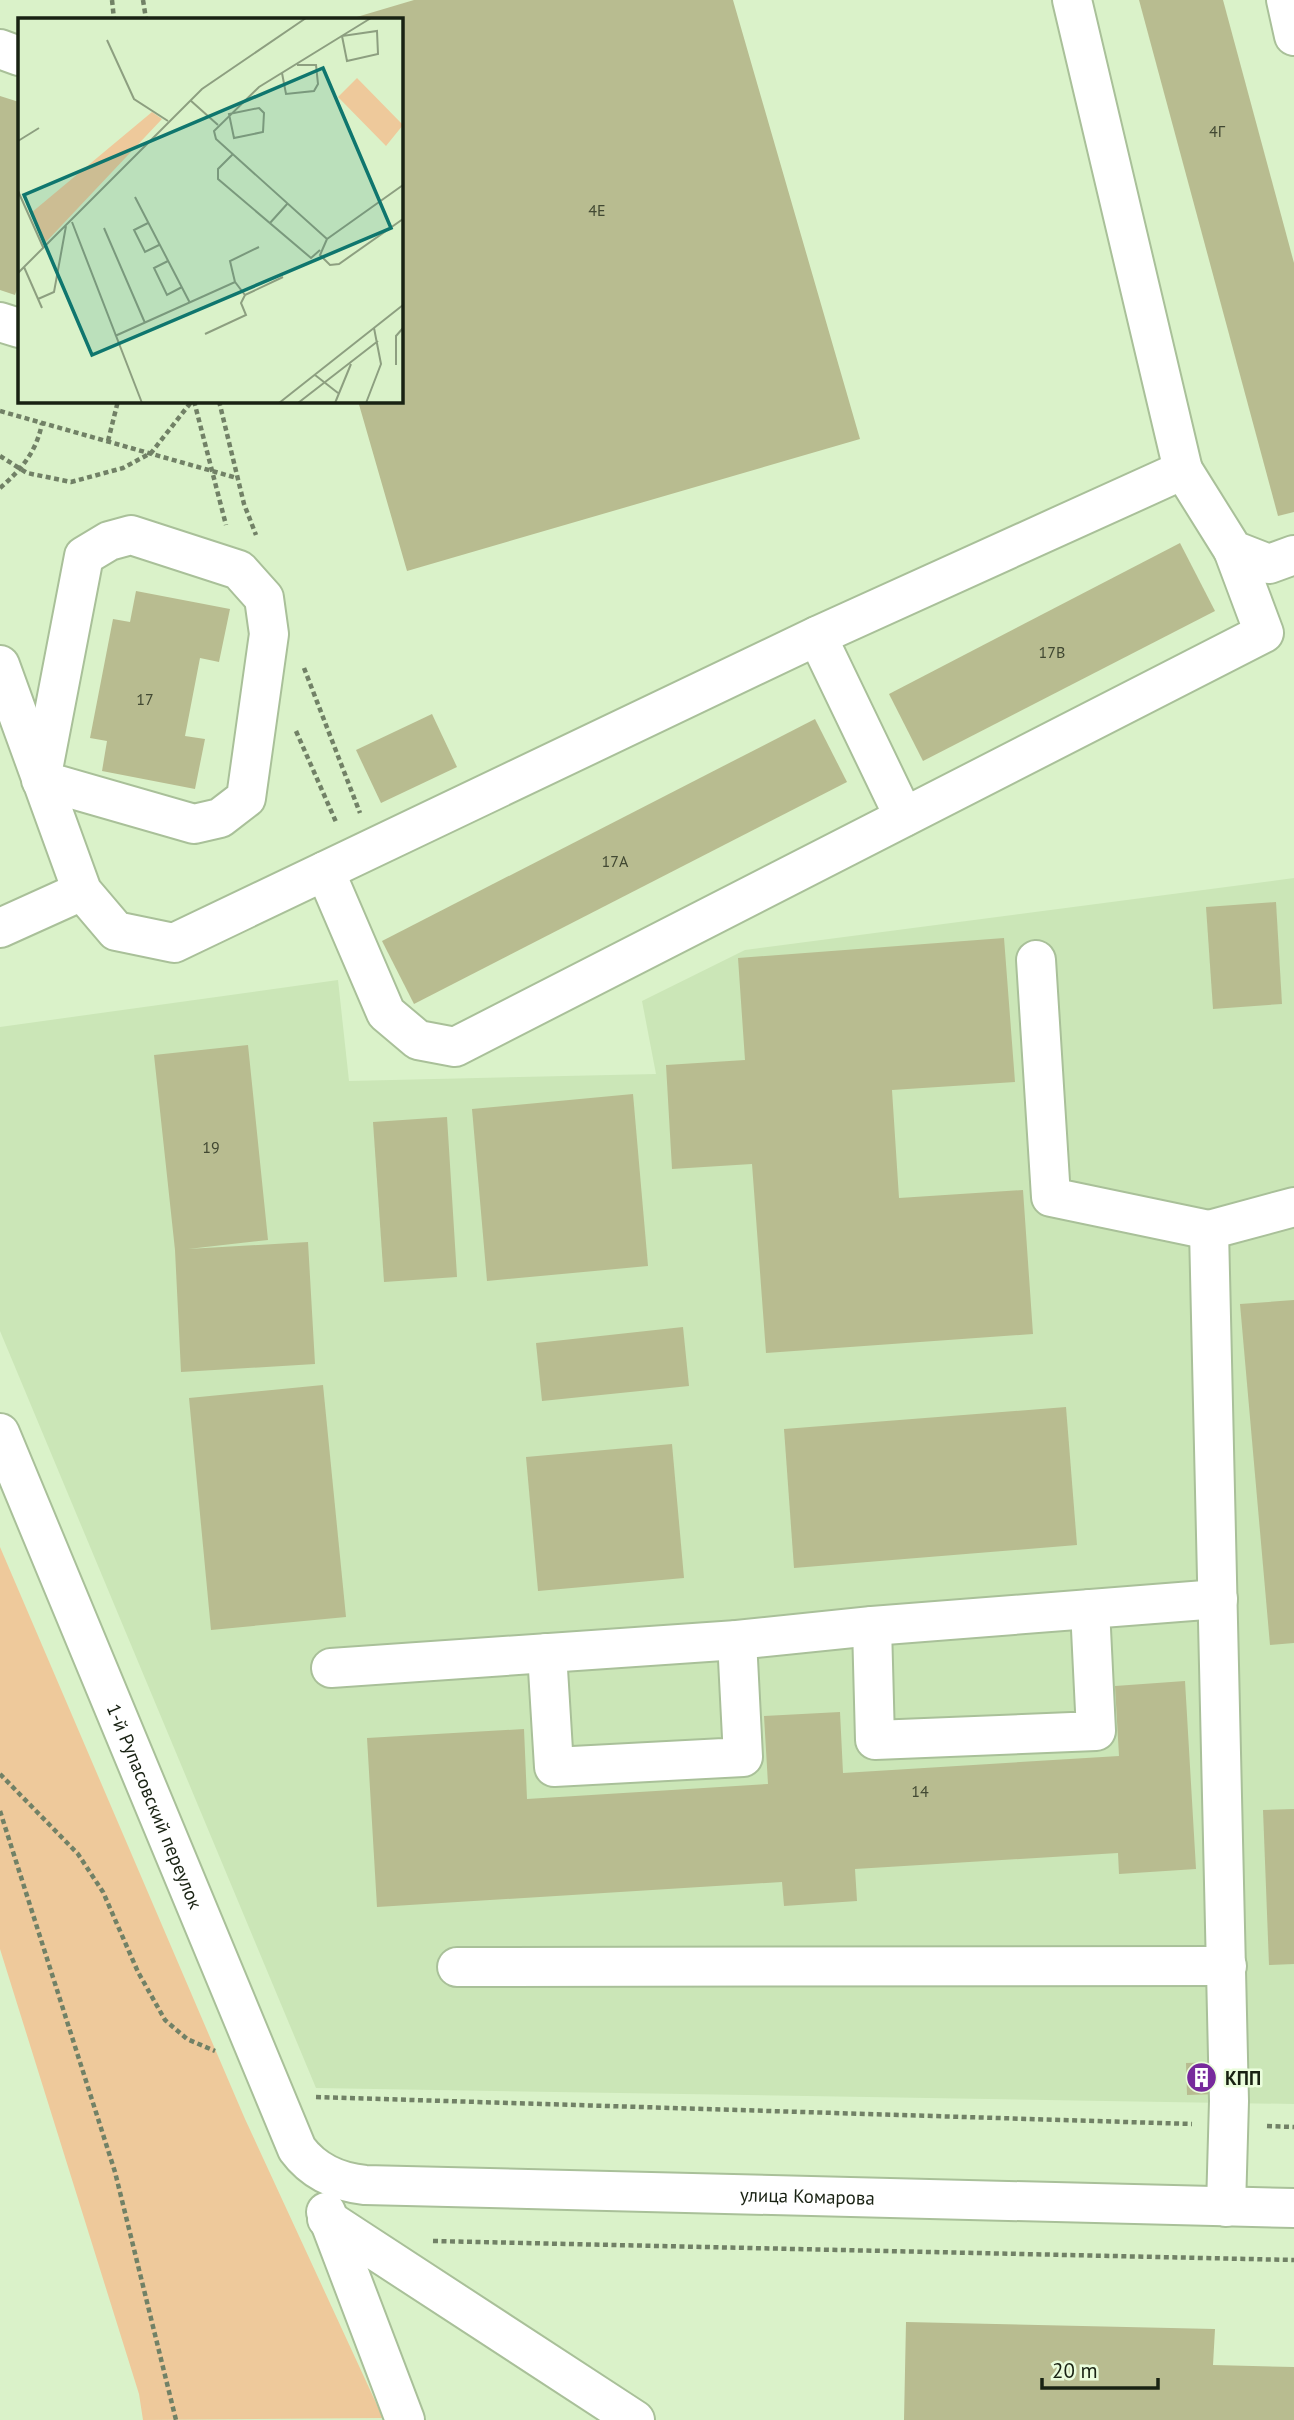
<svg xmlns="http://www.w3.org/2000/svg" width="1294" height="2420" font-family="'PT Sans',sans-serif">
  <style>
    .built { fill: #cbe6b7 }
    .green { fill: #eec99b }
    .building { fill: #b8bc90 }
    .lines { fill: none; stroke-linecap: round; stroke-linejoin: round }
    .minor-casing { stroke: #a9c099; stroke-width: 42 }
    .path { stroke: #718166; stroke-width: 4.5; stroke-dasharray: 5 3.5; stroke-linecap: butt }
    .minor { stroke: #fff; stroke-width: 38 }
    .labels { text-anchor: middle; stroke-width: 5; stroke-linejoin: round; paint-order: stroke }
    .number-label { font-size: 16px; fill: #414832 }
    .street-label { font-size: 19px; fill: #192213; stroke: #eafddc }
    .poi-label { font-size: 19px; font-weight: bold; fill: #192213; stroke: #eafddc; text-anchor: start }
    .inset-road { fill: none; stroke: #8d9f80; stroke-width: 2 }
    .view { fill: #0f766e; fill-opacity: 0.15; stroke: #0f766e; stroke-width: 3.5 }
    .inset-edge { fill: none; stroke: #192213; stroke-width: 3.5 }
  </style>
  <rect width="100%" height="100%" fill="#daf2c9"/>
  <polygon class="built" points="1294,878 1294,2104 316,2088 0,1331 0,1027 338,980 349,1081 656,1074 642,1001 745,950"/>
  <polygon class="green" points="0,1547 245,2119 383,2418 143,2420 139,2394 0,1949"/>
  <g class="building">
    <polygon points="414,0 733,0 860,439 407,571 358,401 401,401 401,19 350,19"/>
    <polygon points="1139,0 1223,0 1294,263 1294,512 1278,516"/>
    <polygon points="0,96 19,102 19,283 15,295 0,290"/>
    <polygon points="1180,543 1215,611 923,761 889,694"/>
    <polygon points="136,591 230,609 219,662 200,658 185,736 205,739 195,789 102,771 107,741 90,738 113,619 130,622"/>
    <polygon points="432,714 457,767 381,803 356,750"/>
    <polygon points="815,719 847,782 414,1004 382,941"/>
    <polygon points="1276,902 1282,1004 1213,1009 1206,907"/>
    <polygon points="1004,938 1015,1082 892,1090 899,1198 1023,1190 1033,1334 766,1353 752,1164 672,1169 666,1065 745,1060 738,958"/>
    <polygon points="248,1045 268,1240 188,1249 308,1242 315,1364 181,1372 175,1250 154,1055"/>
    <polygon points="633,1094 648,1266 487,1281 472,1109"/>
    <polygon points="447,1117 457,1277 384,1282 373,1122"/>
    <polygon points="1294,1300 1294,1643 1270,1645 1240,1304"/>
    <polygon points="683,1327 689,1386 542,1401 536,1343"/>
    <polygon points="323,1385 346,1617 211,1630 189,1398"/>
    <polygon points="1066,1407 1077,1545 794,1568 784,1429"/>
    <polygon points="672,1444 684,1578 538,1591 526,1457"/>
    <polygon points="1185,1681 1196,1869 1119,1874 1118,1853 855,1869 857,1901 784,1906 782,1882 377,1907 367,1738 524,1729 527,1799 768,1784 764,1716 840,1712 843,1773 1119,1756 1115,1686"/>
    <polygon points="1294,1809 1294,1964 1269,1965 1263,1810"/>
    <polygon points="1217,2062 1217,2094 1187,2095 1186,2063"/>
    <polygon points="906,2322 1215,2329 1213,2365 1294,2367 1294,2420 904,2420"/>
  </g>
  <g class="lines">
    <defs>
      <g id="minor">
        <polyline points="1286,0 1294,36"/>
        <polyline points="0,49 19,56"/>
        <polyline points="0,322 19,328"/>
        <polyline points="1183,470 1233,550 1269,564 1294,555"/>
        <polygon points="131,535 239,570 264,598 269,634 246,798 220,818 194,824 41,780 84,556 109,541"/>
        <polyline points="817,636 904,817"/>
        <polyline points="0,665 82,891 116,931 174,943 817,636 1183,470 1072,0"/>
        <polyline points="325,871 386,1013 418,1040 455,1047 1264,633 1233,550"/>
        <polyline points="0,928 82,891"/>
        <polyline points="1036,960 1051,1197 1209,1230"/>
        <path id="s1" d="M0 1433 297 2149C314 2172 337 2182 365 2185L1294 2208"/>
        <polyline points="872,1626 875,1740 1096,1731 1090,1609"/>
        <polyline points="547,1653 554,1767 743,1757 737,1640"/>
        <polyline points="331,1668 737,1640 872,1626 1218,1599"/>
        <polyline points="457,1967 1227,1966"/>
        <polyline points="1226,2207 1229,2101 1209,1230 1294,1207"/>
        <polyline points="326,2212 405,2420"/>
        <polyline points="327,2219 635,2420"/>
      </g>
    </defs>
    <use href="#minor" class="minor-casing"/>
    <g class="path">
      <polyline points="112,0 114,19"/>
      <polyline points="143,0 146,19"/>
      <polyline points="194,401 226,525"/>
      <polyline points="219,401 244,504 256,535"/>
      <polyline points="0,411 237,478"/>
      <polyline points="108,441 118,401"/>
      <polyline points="0,456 27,473 71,482 123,468 151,453 192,401"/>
      <path d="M0 488C21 470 37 451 42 423"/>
      <polyline points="304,668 360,813"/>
      <polyline points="296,731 336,822"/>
      <polyline points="0,1774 78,1854 103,1892 138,1972 165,2020 187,2039 215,2051"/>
      <polyline points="0,1811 115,2172 176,2420"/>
      <polyline points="316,2097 1192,2124"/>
      <polyline points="1267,2126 1294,2127"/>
      <polyline points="433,2241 1294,2260"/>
    </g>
    <use href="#minor" class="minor"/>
  </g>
  <defs>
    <symbol id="building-disc" viewBox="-11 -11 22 22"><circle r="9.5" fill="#772a9c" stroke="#eafddc"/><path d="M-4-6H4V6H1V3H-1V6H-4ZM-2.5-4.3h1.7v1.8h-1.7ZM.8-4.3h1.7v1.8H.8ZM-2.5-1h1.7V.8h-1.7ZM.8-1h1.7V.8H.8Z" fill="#fff"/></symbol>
  </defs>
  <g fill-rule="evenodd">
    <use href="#building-disc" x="1184" y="2060" width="35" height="35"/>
  </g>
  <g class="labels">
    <g class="number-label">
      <text x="1217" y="137">4Г</text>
      <text x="597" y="216">4Е</text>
      <text x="1052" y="658">17В</text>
      <text x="145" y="705">17</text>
      <text x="615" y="867">17А</text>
      <text x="211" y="1153">19</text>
      <text x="920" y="1797">14</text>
    </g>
    <g class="street-label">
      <text dy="7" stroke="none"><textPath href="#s1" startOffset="404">1-й Рупасовский переулок</textPath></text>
      <text dy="7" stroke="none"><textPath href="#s1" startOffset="1297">улица Комарова</textPath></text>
    </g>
    <g class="poi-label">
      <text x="1225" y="2085">КПП</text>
    </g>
  </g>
  <g transform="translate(18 18)">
    <rect width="385" height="385" fill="#daf2c9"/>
    <path d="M339 60 385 107 368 128 320 79ZM134 94 144 101 27 225 13 195Z" fill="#eec99b"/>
    <path class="inset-road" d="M353 0 241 69 196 113 198 121 309 221 385 167M359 13 360 36 329 43 324 18ZM89 22 116 81 150 103M264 55 268 76 296 73 300 66 298 47H279M172 82 200 107M241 90 246 95 245 114 216 120 211 96ZM0 123 21 110M215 136 200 151V161L293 240 302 232M0 173 25 229M117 179 172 285M54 204 124 385M130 205 116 212 127 234 141 227M252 205 270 185M86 210 127 305M309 221 302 237 312 247 321 246 385 201M150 243 136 250 149 277 164 269M6 249 24 290M0 255 184 71 288 0M217 264 212 243 241 229M20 281 36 274 48 208M187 316 228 297 223 285 227 277M97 318 217 264 227 277 265 259M378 347V318L385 310M297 357 320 375M261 385 385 287M280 385 360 323M317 385 333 346M348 385 363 346 356 310"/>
    <path class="view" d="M305 50 373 210 74 337 6 177Z"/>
    <rect width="385" height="385" class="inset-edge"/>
  </g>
  <path d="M1042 2378v10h116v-10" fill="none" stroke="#192213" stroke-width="3.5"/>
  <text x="1052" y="2378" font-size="21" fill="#192213" stroke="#eafddc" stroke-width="5" paint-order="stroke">20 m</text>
</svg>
